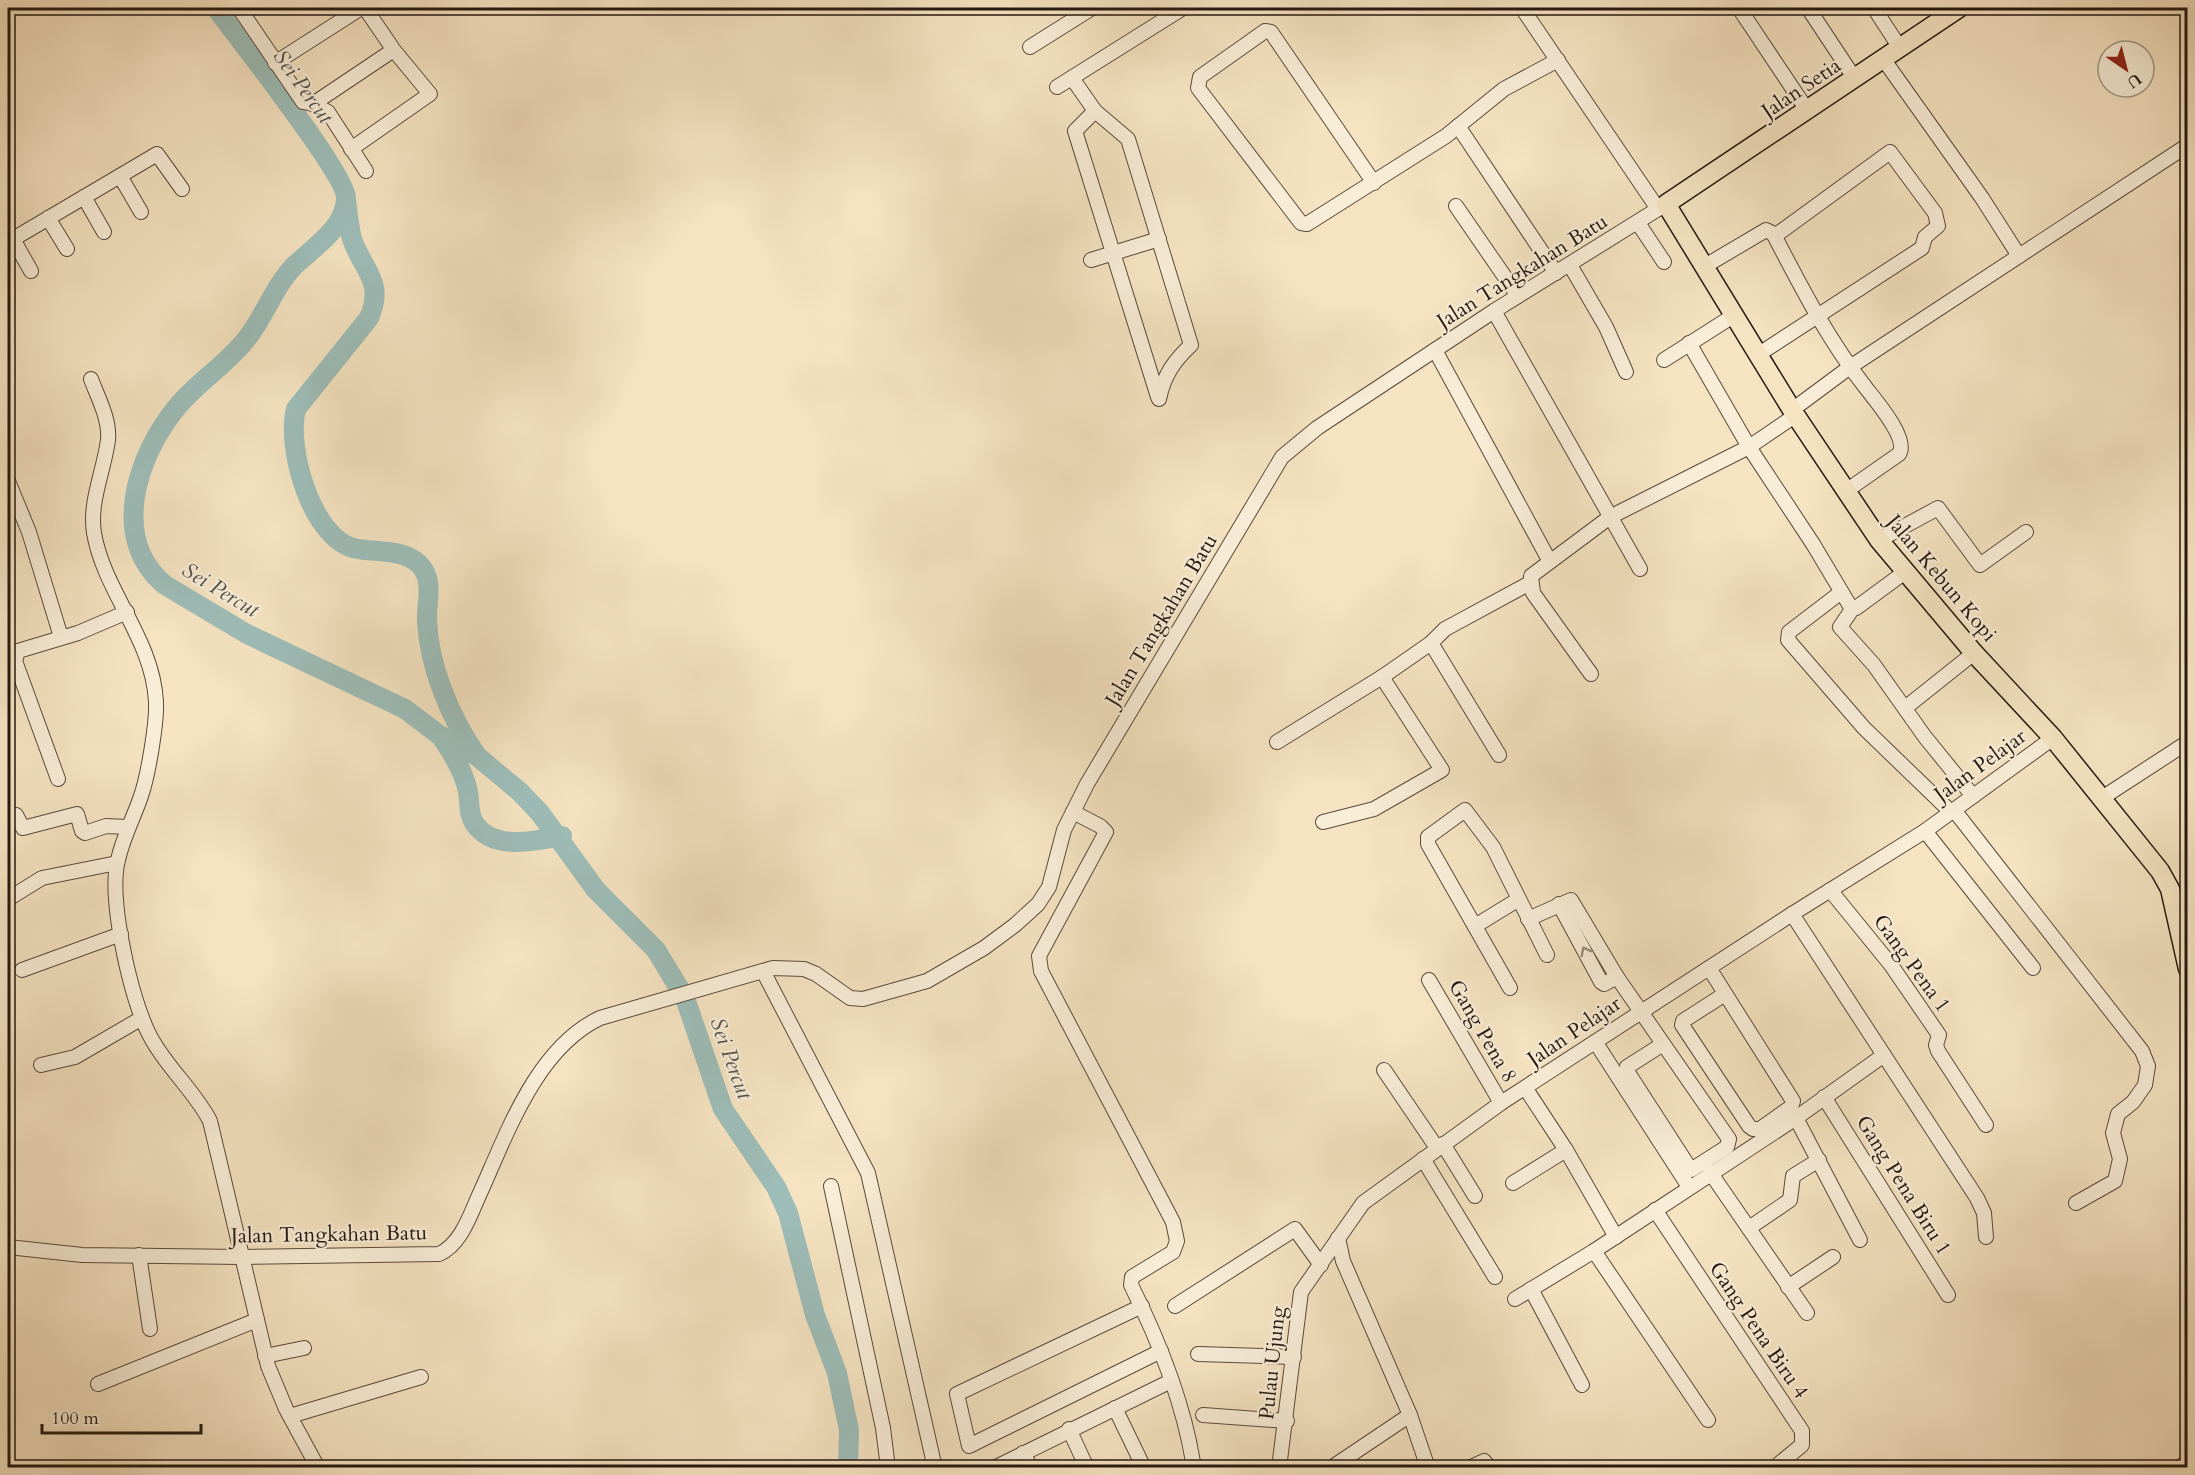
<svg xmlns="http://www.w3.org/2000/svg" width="2195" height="1475" font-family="Cardo,serif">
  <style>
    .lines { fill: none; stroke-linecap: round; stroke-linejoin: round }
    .river { stroke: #9dbdb8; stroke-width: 20 }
    .minor-casing { stroke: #594b3c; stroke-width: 16 }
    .major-casing { stroke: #251810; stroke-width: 21 }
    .minor { stroke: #f8edd7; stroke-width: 14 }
    .major { stroke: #f5e3c1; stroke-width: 18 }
    .oneway { stroke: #998d7d }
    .labels { text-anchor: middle; stroke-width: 4.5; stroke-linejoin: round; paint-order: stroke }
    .street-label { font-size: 21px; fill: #251810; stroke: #f8edd7 }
    .water-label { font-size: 22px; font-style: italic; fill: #4f524b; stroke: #f8edd7 }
  </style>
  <rect width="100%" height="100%" fill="#f5e3c1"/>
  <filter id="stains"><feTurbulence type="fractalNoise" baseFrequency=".00333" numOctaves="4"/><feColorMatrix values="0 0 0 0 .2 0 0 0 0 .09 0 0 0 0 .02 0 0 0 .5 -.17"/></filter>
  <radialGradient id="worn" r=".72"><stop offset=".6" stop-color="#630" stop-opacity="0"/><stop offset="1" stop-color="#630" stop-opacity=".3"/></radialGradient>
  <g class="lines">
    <g class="river">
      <path d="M216 8C237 37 346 174 346 198 346 227 313 248 295 265 275 285 265 315 248 337 228 364 198 381 177 407 137 455 109 539 165 585L247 634 405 709 438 734 477 756 520 792 540 813 596 890 656 950 685 998 723 1109 776 1187 788 1213 815 1315 837 1373 849 1430 848 1468"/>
      <path d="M346 201C348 213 349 227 352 239 363 271 385 281 369 318L296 409C286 447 311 536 353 548 374 553 402 548 419 564 435 580 426 602 427 621 429 666 450 717 475 753"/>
      <path d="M442 738C454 755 464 772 468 792 470 803 468 815 475 824 493 851 536 841 562 836"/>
    </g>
    <defs>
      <g id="minor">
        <polyline points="239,8 303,102 313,104 392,51 391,46 365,8"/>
        <polyline points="1522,8 1658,209"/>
        <polyline points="1739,8 1807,110"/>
        <polyline points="1808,8 1855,79"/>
        <polyline points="1874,8 1900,48"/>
        <polyline points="1030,47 1092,8"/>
        <polyline points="1884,60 1982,198 2019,256"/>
        <polyline points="275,63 361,8"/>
        <path d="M1072 78 1095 111 1128 139 1191 345C1174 361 1164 375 1159 399"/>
        <polyline points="1057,87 1183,8"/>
        <polyline points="313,104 328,112 366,171"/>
        <polyline points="1095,111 1075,131 1158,397"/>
        <polyline points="1458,126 1556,273"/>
        <polyline points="351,149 430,94 392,48"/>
        <polyline points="120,176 141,212"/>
        <polyline points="1374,183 1271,32 1265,31 1200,77 1198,88 1301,223 1307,224 1446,136 1504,89 1558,60"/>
        <polyline points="84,197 104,232"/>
        <polyline points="1456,206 1518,296"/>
        <polyline points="48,218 67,249"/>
        <polyline points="1638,223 1664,262"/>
        <path d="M1774 235C1802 289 1829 341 1866 388 1876 401 1909 439 1899 454L1846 491"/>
        <polyline points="13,239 31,271"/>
        <polyline points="8,242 157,154 182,189"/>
        <polyline points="1091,260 1159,239"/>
        <polyline points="1570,265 1606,327 1626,372"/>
        <polyline points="1705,266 1766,230 1776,235 1890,152 1935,213 1938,226 1925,237 1922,248 1759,354"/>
        <polyline points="1494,311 1640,569"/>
        <polyline points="1689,343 1749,447 1813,544 1850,606 1856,608 1905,572"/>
        <polyline points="1435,350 1549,560"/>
        <polyline points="1664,360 1733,316"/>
        <path d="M91 379C98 398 110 419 108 440 104 471 89 502 94 533 104 592 153 639 156 702 157 723 148 776 141 796 134 817 123 837 118 860 108 898 131 1001 150 1036 166 1067 194 1090 210 1121L268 1366 286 1409 318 1468"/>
        <polyline points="1792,410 1850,367 2188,145"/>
        <polyline points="8,481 29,532 61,637"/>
        <polyline points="1879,540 1938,508 1980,565 2026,532"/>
        <polyline points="1840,593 1789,632 1788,640 1864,728 1951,812"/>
        <polyline points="1853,608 1840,627 1874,665 1925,737 1973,796"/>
        <polyline points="1431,643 1499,755"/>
        <polyline points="1591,674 1533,593 1531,576 1610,517 1749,447 1796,415"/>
        <polyline points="1905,708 1974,653"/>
        <polyline points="1277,742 1382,677 1431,643 1445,629 1530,583"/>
        <polyline points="58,779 15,661 18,651 78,633 127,612"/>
        <polyline points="2102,798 2188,742"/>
        <polyline points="1954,810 2142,1051 2148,1066 2145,1085 2133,1102 2118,1114 2113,1133 2120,1159 2115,1181 2076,1203"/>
        <path d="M1073 812 1100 826 1106 832 1039 956 1041 971 1173 1222 1177 1241 1173 1252 1132 1277 1131 1285C1159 1341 1183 1401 1193 1462L1190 1468"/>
        <polyline points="8,819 16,815 23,828 77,814 82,831 85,833 106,826 127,827"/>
        <polyline points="1323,822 1374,809 1442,770 1382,677"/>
        <polyline points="1925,831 2033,968"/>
        <polyline points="1830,890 1891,965 1939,1035 1936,1045 1938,1051 1986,1125"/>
        <polyline points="8,899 42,878 117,863"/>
        <polyline points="1559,904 1601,982 1604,984 1617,977"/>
        <polyline points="1792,914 1977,1198 1984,1213 1986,1237"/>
        <polyline points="1528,919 1571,900 1617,977 1729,1139 1727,1147 1691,1170 1627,1071 1627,1067 1663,1044"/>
        <polyline points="1475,926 1519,899 1547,955"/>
        <polyline points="1709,968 1793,1101 1791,1107 1760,1129 1753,1129 1749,1126 1682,1025 1683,1021 1725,994"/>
        <polyline points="22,970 121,934"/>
        <polyline points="763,971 868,1173 935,1468"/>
        <polyline points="1429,980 1501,1103"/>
        <polyline points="1510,988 1428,844 1428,837 1465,810 1493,847 1519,899"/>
        <polyline points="1596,1043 1689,1187"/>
        <polyline points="41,1065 75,1057 142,1018"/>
        <polyline points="1384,1070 1437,1148"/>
        <polyline points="1526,1089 1566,1150 1616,1237"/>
        <polyline points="1824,1097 1948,1295"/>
        <polyline points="1796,1118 1860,1240"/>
        <polyline points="1443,1144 1475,1196"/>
        <polyline points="1423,1159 1495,1277"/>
        <polyline points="1710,1172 1807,1313"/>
        <polyline points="1513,1183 1566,1150"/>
        <polyline points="831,1186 883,1428 888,1468"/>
        <polyline points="1655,1210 1802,1431 1802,1445 1774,1468"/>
        <polyline points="1749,1228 1790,1200 1793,1176 1819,1160"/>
        <polyline points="1338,1238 1343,1261 1410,1415 1428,1468"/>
        <path d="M8 1247 82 1255 242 1257 439 1254C462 1244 471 1212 481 1191 508 1131 537 1048 600 1018L773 968 804 969 816 974 850 998 863 999 927 981 984 948 1015 925 1038 904 1049 887 1064 830 1087 784 1282 457 1317 428 1494 311 1666 204"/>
        <polyline points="1594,1251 1708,1420"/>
        <polyline points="139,1255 150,1329"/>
        <polyline points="1788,1287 1833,1257"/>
        <polyline points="1531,1289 1582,1385"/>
        <polyline points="1515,1299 1594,1251 1796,1118 1884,1055"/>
        <polyline points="1142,1306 957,1394 969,1446 1161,1351"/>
        <polyline points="1175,1306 1295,1229 1321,1265"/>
        <polyline points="1198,1354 1294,1357"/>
        <polyline points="265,1356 304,1348"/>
        <polyline points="98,1384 257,1320"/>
        <polyline points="1115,1408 1144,1468"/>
        <polyline points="1203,1415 1287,1421"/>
        <polyline points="290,1416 421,1377"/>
        <polyline points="1069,1429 1087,1468"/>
        <polyline points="1023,1453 1031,1468"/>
        <polyline points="994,1468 1171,1381"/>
        <polyline points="1279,1468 1301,1292 1363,1203 1501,1103 1792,914 1925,831 2053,738"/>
        <polyline points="1331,1468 1410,1415"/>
        <polyline points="1469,1468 1484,1461 1490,1468"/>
        <polyline points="2178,1468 2188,1461"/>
      </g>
      <polyline id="major" points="1959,8 1666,204 1792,410 1879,540 1974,653 2053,738 2160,871 2170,889 2188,969"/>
    </defs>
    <use href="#minor" class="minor-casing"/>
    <use href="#major" class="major-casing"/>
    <use href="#minor" class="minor"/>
    <use href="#major" class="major"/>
  </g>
  <defs><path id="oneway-chevron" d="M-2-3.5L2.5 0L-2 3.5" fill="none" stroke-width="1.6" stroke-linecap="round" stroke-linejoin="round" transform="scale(1.5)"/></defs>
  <use class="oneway" href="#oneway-chevron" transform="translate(1585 951) rotate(-118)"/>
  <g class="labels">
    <g class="street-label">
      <text transform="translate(1801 88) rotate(-34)" y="7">Jalan Setia</text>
      <text transform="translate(1522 271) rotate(-32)" y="7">Jalan Tangkahan Batu</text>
      <text transform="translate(1942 578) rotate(50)" y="7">Jalan Kebun Kopi</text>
      <text transform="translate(1161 620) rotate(-59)" y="7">Jalan Tangkahan Batu</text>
      <text transform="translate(1980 765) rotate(-36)" y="7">Jalan Pelajar</text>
      <text transform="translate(1912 963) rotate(54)" y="7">Gang Pena 1</text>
      <text transform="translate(1483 1031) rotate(60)" y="7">Gang Pena 8</text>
      <text transform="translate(1574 1031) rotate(-34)" y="7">Jalan Pelajar</text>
      <text transform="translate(1904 1185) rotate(58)" y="7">Gang Pena Biru 1</text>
      <text transform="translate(329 1234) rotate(-1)" y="7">Jalan Tangkahan Batu</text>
      <text transform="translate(1759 1330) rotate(56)" y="7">Gang Pena Biru 4</text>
      <text transform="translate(1272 1363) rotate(-84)" y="7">Pulau Ujung</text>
    </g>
    <g class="water-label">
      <text transform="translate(304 86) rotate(54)" y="8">Sei Percut</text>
      <text transform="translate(221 589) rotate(31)" y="8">Sei Percut</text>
      <text transform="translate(732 1058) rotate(70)" y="8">Sei Percut</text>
    </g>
  </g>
  <rect width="2195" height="1475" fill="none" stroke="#f5e3c1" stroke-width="30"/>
  <rect x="9" y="9" width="2177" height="1457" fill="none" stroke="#251810" stroke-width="3"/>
  <rect x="15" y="15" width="2165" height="1445" fill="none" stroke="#251810" stroke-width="1.5"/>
  <g transform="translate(2126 69) rotate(145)"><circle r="28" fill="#f8edd7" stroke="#a49887" stroke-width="1.5"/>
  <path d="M0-4.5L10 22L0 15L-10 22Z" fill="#8f2418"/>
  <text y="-9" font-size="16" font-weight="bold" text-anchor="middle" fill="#251810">U</text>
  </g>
  <path d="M42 1424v9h159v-9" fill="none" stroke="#251810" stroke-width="3"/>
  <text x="51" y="1424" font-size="18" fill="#251810" stroke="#f8edd7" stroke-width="4.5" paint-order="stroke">100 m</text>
  <rect width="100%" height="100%" filter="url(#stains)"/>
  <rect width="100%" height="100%" fill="url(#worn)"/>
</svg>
